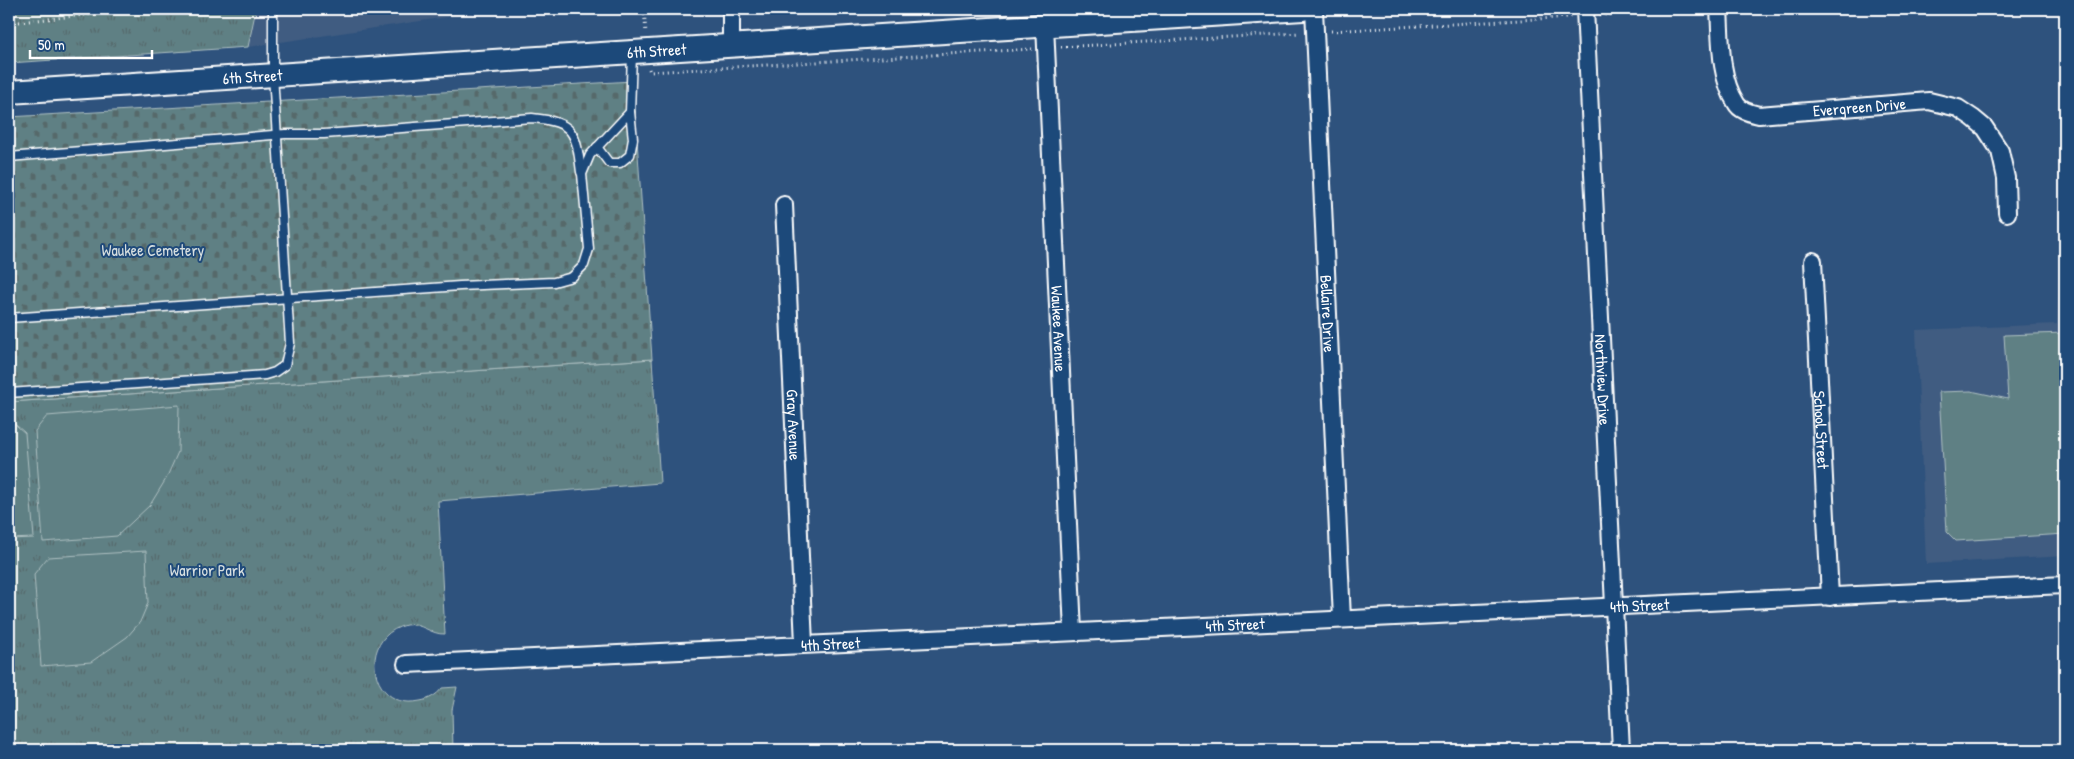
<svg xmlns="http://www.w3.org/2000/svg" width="2074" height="759" font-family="'Patrick Hand',sans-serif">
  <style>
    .built { fill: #405c81 }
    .grass { fill: url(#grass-tufts); stroke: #afc0c2 }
    .cemetery { fill: url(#cemetery-stones); stroke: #afc0c2 }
    .pitch { fill: #5f8084; stroke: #afc0c2 }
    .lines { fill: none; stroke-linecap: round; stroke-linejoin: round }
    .lane-casing { stroke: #fff; stroke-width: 11 }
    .street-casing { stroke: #fff; stroke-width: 20 }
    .secondary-casing { stroke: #fff; stroke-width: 26 }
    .path { stroke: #fff; stroke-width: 3; stroke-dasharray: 1 4; stroke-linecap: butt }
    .lane { stroke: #1f4a7a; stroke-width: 8 }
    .street { stroke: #1f4a7a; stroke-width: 16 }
    .secondary { stroke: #1f4a7a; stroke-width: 22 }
    .labels { text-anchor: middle; stroke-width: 4; stroke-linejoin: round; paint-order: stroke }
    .street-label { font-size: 16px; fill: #fff; stroke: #1f4a7a }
    .park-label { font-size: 16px; fill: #d7dfe0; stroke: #1f4a7a }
  </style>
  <defs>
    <pattern id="grass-tufts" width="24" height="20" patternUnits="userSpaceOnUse" patternTransform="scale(1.25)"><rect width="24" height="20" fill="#5f8084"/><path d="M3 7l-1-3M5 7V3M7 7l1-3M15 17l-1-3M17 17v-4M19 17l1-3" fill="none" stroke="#56696b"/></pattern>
    <pattern id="cemetery-stones" width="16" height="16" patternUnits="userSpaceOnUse" patternTransform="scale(1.25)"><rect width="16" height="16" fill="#5f8084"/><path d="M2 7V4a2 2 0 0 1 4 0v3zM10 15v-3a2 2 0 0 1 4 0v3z" fill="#56696b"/></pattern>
  </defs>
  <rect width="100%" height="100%" fill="#2e527d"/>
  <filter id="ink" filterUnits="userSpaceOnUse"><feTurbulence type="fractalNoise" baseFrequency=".02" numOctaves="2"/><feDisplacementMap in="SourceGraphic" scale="10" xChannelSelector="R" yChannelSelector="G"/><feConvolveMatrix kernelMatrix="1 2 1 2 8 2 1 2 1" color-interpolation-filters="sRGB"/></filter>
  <g filter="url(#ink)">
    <g class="built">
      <polygon points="256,9 500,9 248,47"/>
      <polygon points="2065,266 2065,556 1926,564 1916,330 2057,324 2059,267"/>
    </g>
    <g class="grass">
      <polygon points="9,9 256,9 248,47 9,63"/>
      <path d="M652 359 660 483 438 501 445 634C431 635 421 622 406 625 356 637 370 712 420 701 428 700 437 695 442 688L457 687 452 710 453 750H9V402Z"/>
    </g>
    <polygon class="cemetery" points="633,81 652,359 9,402 9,117"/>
    <g class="pitch">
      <polygon points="2065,333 2065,466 2059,458 2065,468 2065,534 1956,541 1947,532 1939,392 1971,391 2008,399 2004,335"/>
      <polygon points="179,405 178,452 166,479 150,505 117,536 43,542 35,431 47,416"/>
      <polygon points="9,419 25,433 34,538 9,539"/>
      <polygon points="146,551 148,603 140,622 127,637 91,662 41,666 34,574 48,557"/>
    </g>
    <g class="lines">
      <defs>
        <g id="lane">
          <polyline points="597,147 609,163 620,163 630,155 633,139 630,112"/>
          <path d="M9 157 285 134H324L532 118C575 122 576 133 581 172"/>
          <polyline points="9,318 460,286 554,282 572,277 584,265 589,249 582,174 590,155 630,112 632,54"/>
          <polyline points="9,393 265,375 275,372 285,365 290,343 273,75 273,9"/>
        </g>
        <g id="street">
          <polyline points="731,9 731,46"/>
          <path id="s1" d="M1314 9 1342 619"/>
          <path id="s2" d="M1585 9 1621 750"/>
          <path id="s3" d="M1719 9C1721 39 1719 76 1736 103 1740 111 1751 113 1759 115L1929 101 1958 108 1973 118 1985 128 2000 151 2006 178 2007 213"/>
          <path id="s4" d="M1045 25 1073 632"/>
          <path id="s5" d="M784 205 804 644"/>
          <path id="s6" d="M1813 261 1830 597"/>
          <path id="s7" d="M406 664 2065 585"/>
        </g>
        <g id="secondary">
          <path id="s8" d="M9 92 1303 9"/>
        </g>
      </defs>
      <use href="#lane" class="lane-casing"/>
      <use href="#street" class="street-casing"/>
      <use href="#secondary" class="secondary-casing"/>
      <g class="path">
        <polyline points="165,9 191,11 207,9"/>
        <polyline points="581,9 607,9"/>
        <polyline points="644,9 646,33"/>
        <polyline points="1561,9 1562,17"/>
        <polyline points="1600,15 1639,13 1654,9"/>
        <polyline points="9,23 141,9"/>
        <polyline points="1331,31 1571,17"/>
        <polyline points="1061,47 1299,33"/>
        <polyline points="649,69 650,72 1032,49"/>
      </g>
      <use href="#lane" class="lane"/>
      <use href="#street" class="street"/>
      <use href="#secondary" class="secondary"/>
    </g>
  </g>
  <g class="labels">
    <g class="street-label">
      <text dy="6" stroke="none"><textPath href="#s8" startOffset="649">6th Street</textPath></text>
      <text dy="6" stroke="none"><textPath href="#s8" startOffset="244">6th Street</textPath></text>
      <text dy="6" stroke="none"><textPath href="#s3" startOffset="224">Evergreen Drive</textPath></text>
      <text dy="6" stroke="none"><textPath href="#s1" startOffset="305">Bellaire Drive</textPath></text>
      <text dy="6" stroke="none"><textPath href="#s4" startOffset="304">Waukee Avenue</textPath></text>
      <text dy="6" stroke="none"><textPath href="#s2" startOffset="371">Northview Drive</textPath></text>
      <text dy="6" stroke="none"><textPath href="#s5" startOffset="220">Gray Avenue</textPath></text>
      <text dy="6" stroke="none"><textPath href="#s6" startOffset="169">School Street</textPath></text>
      <text dy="6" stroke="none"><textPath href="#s7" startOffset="1235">4th Street</textPath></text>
      <text dy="6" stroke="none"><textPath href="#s7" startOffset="830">4th Street</textPath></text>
      <text dy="6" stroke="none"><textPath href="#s7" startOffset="425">4th Street</textPath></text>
    </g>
    <g class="park-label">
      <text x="153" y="256">Waukee Cemetery</text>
      <text x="207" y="576">Warrior Park</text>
    </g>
  </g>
  <rect width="2074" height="759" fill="none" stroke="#1f4a7a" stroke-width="30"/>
  <rect x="15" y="15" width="2044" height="729" fill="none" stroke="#fff" stroke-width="2" filter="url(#ink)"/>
  <path d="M30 50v8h122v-8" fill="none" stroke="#ffffff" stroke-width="2.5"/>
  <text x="38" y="50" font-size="15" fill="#ffffff" stroke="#1f4a7a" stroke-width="4" paint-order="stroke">50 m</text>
</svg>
